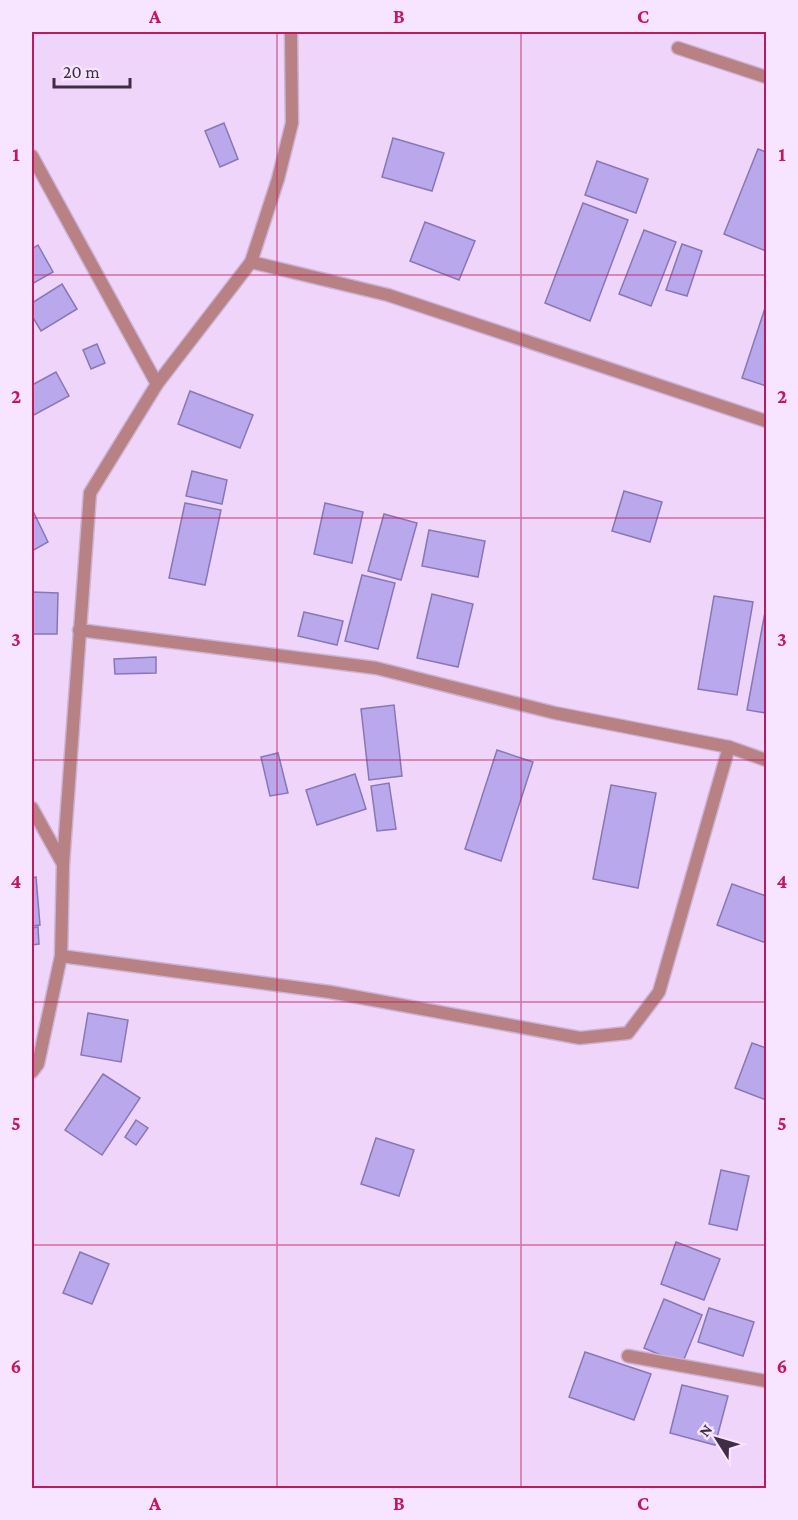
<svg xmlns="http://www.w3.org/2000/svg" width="798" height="1520" font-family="'Crimson Pro',serif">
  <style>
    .building { fill: #b9a8eb; stroke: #8877b6; stroke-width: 1.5 }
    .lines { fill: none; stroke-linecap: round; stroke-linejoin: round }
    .minor-casing { stroke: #ccb3d6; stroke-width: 15 }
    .minor { stroke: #b88183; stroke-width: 12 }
    .grid { fill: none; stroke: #c2185b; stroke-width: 1.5; stroke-opacity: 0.55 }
    .neatline { fill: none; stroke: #c2185b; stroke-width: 2 }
    .grid-label { font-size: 20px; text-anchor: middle; font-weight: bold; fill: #c2185b }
  </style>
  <rect width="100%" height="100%" fill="#efd5fa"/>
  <g class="building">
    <polygon points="224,123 238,159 220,167 205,131"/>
    <polygon points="393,138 444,153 432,191 382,177"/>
    <polygon points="758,149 766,152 766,251 724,234"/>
    <polygon points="597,161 648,179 636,213 585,195"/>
    <polygon points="583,203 628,220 590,321 545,303"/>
    <polygon points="425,222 475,241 459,280 410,261"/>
    <polygon points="644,230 676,242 651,306 619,294"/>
    <polygon points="682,244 702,251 687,296 666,290"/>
    <polygon points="38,245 53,272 32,284 32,249"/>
    <polygon points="62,284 77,309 41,331 32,316 32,303"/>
    <polygon points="766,305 766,386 742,378"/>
    <polygon points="97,344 105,363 91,369 83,350"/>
    <polygon points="56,372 69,396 32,416 32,385"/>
    <polygon points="190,391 253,415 240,448 178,424"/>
    <polygon points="192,471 227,480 222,504 186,496"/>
    <polygon points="624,491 662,502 650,542 612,531"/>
    <polygon points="185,503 221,510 205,585 169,578"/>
    <polygon points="325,503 363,512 352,563 314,554"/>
    <polygon points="32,509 48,542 32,551"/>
    <polygon points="384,514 417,523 401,580 368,571"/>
    <polygon points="429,530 485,541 478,577 422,566"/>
    <polygon points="362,575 395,583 378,649 345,641"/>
    <polygon points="32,592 58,593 57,634 32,634"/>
    <polygon points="432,594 473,604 458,667 417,658"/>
    <polygon points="714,596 753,602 737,695 698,689"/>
    <polygon points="304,612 343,621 337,645 298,636"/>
    <polygon points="765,612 766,613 766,713 747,710"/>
    <polygon points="156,657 156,673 115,674 114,659"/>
    <polygon points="394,705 402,776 369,780 361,709"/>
    <polygon points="497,750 533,762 501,861 465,849"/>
    <polygon points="278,753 288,793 270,796 261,757"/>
    <polygon points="355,774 366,809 317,825 306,790"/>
    <polygon points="389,783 396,829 377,831 371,786"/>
    <polygon points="611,785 656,793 638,888 593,879"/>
    <polygon points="36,877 40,925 32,926 32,878"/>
    <polygon points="732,884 766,896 766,943 717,925"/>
    <polygon points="38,927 39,944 32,945 32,928"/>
    <polygon points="88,1013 128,1020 121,1062 81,1055"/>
    <polygon points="752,1043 766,1048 766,1100 735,1088"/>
    <polygon points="103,1074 140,1098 102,1155 65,1130"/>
    <polygon points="136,1120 148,1128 136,1145 125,1137"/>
    <polygon points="376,1138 414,1150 399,1196 361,1184"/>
    <polygon points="721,1170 749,1176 737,1230 709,1224"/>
    <polygon points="676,1242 720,1259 704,1300 661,1284"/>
    <polygon points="80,1252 109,1264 92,1304 63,1293"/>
    <polygon points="664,1299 702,1315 682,1364 644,1348"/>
    <polygon points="709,1308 754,1322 743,1356 698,1342"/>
    <polygon points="585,1352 651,1374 634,1420 569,1397"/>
    <polygon points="682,1385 728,1396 715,1445 670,1433"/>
  </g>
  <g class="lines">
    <defs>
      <g id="minor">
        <polyline points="678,48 766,77"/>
        <polyline points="32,156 157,384"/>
        <polyline points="251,262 388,295 766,421"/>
        <polyline points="79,630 376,668 555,713 729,747 766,760"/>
        <polyline points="32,808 63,864"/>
        <polyline points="61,956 330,992 580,1038 628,1033 659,992 729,747"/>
        <polyline points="32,1072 38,1064 61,956 63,864 90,493 157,384 251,262 278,179 292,123 291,32"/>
        <polyline points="628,1356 766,1381"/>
      </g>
    </defs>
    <use href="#minor" class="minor-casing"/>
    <use href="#minor" class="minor"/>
  </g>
  <path class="grid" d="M277 32V1488M521 32V1488M32 275H766M32 518H766M32 760H766M32 1002H766M32 1245H766"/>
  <rect width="798" height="1520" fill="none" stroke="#f7e5ff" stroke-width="66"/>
  <g transform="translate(717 1439) rotate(307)" stroke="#f7e5ff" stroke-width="4.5" paint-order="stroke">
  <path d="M0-4.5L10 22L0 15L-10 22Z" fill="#3f2d46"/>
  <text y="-9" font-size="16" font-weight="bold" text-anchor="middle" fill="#3f2d46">N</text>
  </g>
  <path d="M54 78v9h76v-9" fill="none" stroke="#3f2d46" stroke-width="3"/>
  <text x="63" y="78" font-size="18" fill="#3f2d46" stroke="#f7e5ff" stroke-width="4.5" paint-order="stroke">20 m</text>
  <rect x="33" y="33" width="732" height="1454" class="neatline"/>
  <g class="grid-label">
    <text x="155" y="23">A</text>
    <text x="399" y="23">B</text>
    <text x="643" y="23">C</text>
    <text x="16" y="161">1</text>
    <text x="782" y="161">1</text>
    <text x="16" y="403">2</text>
    <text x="782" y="403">2</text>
    <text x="16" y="646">3</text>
    <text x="782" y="646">3</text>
    <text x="16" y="888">4</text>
    <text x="782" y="888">4</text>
    <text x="16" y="1130">5</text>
    <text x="782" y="1130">5</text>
    <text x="16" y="1373">6</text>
    <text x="782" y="1373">6</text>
    <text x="155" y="1510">A</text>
    <text x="399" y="1510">B</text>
    <text x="643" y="1510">C</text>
  </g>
</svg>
